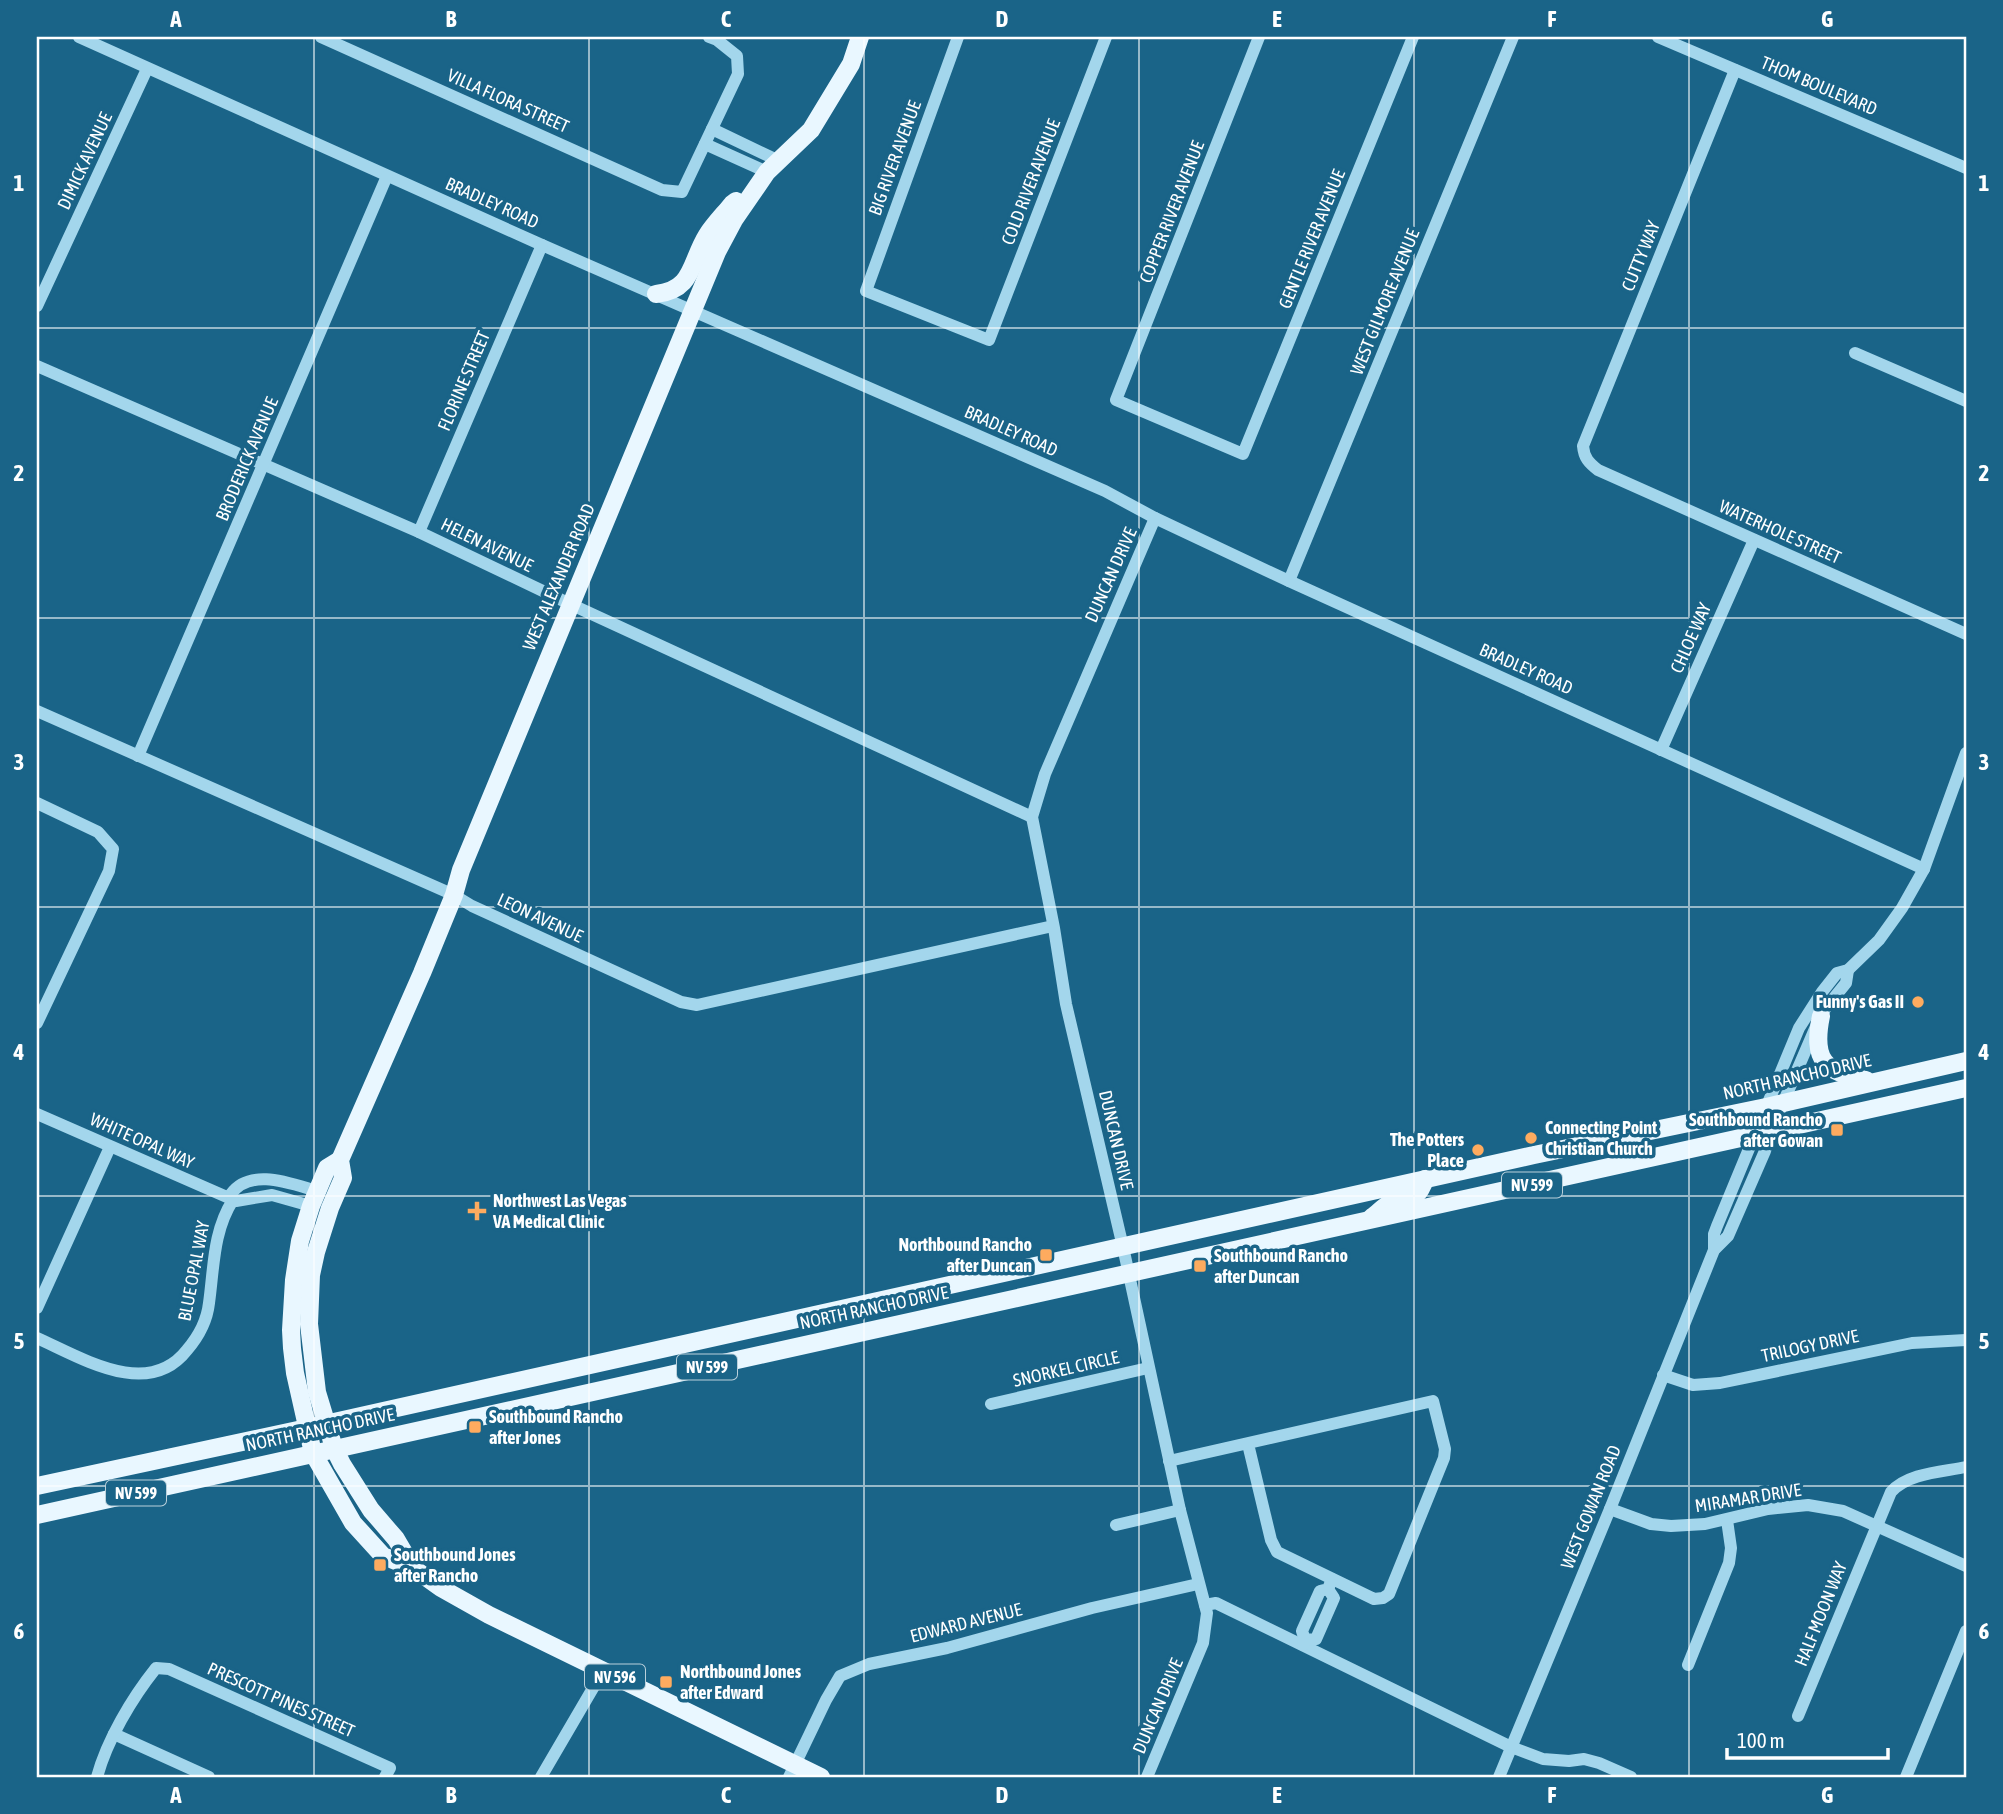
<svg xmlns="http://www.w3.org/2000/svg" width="2003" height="1814" font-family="'Asap Condensed',sans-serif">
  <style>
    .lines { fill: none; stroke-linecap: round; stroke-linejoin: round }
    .minor { stroke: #a3d6ec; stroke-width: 12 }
    .major { stroke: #e9f7ff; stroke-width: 18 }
    .grid { fill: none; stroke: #fff; stroke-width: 2; stroke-opacity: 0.55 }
    .poi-dot { fill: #feab5f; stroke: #1a6488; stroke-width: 2.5 }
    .labels { text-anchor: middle; stroke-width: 7; stroke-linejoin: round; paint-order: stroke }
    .shield { fill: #1a6488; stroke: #bad0db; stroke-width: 2 }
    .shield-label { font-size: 16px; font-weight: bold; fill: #fff }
    .street-label { font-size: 18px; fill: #fff; stroke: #1a6488 }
    .poi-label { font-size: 18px; font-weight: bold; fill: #fff; stroke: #1a6488; text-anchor: start }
    .neatline { fill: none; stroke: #fff; stroke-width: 2.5 }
    .grid-label { font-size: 23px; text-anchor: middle; font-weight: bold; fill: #fff }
  </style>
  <rect width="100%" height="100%" fill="#1a6488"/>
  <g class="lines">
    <g class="minor">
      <polyline points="79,37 542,245 1105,491 1155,518 1289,581 1924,869"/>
      <polyline points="321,37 662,190 682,192 738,74 737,56 717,40 709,37"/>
      <polyline points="958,37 866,291 989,340 1106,37"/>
      <polyline points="1259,37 1116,400 1243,454 1413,37"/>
      <polyline points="1658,37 1966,168"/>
      <path d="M1735 70 1583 446C1584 458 1589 463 1598 470L1966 634"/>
      <polyline points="712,129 779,161"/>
      <polyline points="705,144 767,172"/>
      <polyline points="37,306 147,69"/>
      <polyline points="1855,353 1966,401"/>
      <polyline points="37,366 419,532 570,604 1032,817"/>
      <polyline points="419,532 542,245"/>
      <polyline points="1289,581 1513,37"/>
      <polyline points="37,711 454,895 472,906 681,1002 697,1005 1053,926"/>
      <polyline points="1661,750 1754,540"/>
      <polyline points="138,756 387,176"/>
      <polyline points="37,803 98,832 113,849 109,871 37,1023"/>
      <polyline points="37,1114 236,1201 272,1195 311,1206"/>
      <polyline points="1714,1250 1714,1234 1717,1226 1799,1028 1822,992 1837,973 1848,970 1879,940 1902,908 1924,869 1966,753"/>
      <polyline points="37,1308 110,1147"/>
      <path d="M37 1338C82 1358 148 1400 187 1350 199 1336 207 1321 209 1303 214 1267 213 1231 233 1200L231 1194C250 1167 292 1184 317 1191"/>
      <polyline points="1663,1375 1693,1385 1720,1383 1912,1343 1966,1340"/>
      <polyline points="991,1404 1148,1368"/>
      <polyline points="1169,1461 1433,1401 1445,1449 1444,1458 1389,1594 1383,1598 1374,1599 1277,1552 1271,1540 1248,1444"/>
      <polyline points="1610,1509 1651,1524 1671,1526 1705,1524 1768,1509 1808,1505 1843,1511 1966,1566"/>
      <polyline points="1116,1525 1180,1510"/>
      <polyline points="1205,1605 1216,1603 1511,1747 1543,1759 1569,1761 1584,1759 1599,1763 1631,1777"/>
      <polyline points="1305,1640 1316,1639 1334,1598 1328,1589"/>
      <polyline points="1303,1645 1305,1640 1302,1631 1320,1591 1328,1589 1332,1579"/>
      <polyline points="1688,1665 1729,1563 1731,1548 1727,1520"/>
      <path d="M1798 1716 1891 1492C1908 1473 1942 1472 1966 1467"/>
      <polyline points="114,1734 209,1777"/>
      <path d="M97 1777C107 1740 132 1698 156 1668L169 1669 390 1768 385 1777"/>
      <polyline points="541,1777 603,1671"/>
      <polyline points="789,1777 826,1700 840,1676 869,1664 947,1648 1092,1608 1198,1584"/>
      <polyline points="1147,1777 1203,1643 1207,1613 1180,1510 1123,1247 1066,1004 1054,928 1032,817 1045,774 1155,518"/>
      <polyline points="1499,1777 1610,1509 1714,1250 1728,1236 1765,1151 1771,1131 1817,1024 1825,1009 1846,983 1848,970"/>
      <polyline points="1906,1777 1966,1631"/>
    </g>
    <g class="major">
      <path d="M656 294C694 290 690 262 707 235 714 224 724 214 732 204L736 201"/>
      <path d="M1821 1016C1812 1060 1824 1072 1866 1080"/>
      <polyline points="340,1160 327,1168 311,1206 300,1241 294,1280 291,1330 292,1348 295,1373 313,1453 353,1523 383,1556 413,1568 441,1588 489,1615 821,1777"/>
      <path d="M1372 1217C1378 1213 1384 1206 1390 1203 1408 1194 1417 1204 1425 1179"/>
      <polyline points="37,1486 307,1428 1534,1155 1766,1107 1966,1061"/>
      <polyline points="37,1515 1966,1088"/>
      <polyline points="413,1568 396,1539 371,1510 342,1464 334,1448 317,1392 309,1324 311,1275 316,1252 330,1208 343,1178 340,1160 422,973 454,895 461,870 717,252 734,220 767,172 811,130 851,64 860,37"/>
    </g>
  </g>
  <path class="grid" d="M314 37V1777M589 37V1777M864 37V1777M1139 37V1777M1414 37V1777M1689 37V1777M37 328H1966M37 618H1966M37 907H1966M37 1196H1966M37 1486H1966"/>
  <g class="poi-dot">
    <circle cx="1918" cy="1002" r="7"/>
    <rect x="1830" y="1123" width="14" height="14" rx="3.5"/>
    <circle cx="1531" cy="1138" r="7"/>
    <circle cx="1478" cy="1150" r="7"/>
    <path d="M473.5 1200.5h7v7h7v7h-7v7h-7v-7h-7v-7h7z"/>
    <rect x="1039" y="1248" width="14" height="14" rx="3.5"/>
    <rect x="1193" y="1259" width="14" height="14" rx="3.5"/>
    <rect x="468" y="1420" width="14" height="14" rx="3.5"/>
    <rect x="373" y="1558" width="14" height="14" rx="3.5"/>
    <rect x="659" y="1675" width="14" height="14" rx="3.5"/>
  </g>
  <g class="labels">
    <g class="shield">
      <rect x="1502" y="1172.5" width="60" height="25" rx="5"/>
      <rect x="677" y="1354.5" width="60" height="25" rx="5"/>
      <rect x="106" y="1480.5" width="60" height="25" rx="5"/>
      <rect x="585" y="1664.5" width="60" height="25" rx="5"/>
    </g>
    <g class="shield-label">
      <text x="1532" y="1191">NV 599</text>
      <text x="707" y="1373">NV 599</text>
      <text x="136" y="1499">NV 599</text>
      <text x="615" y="1683">NV 596</text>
    </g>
    <g class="street-label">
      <text transform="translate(1819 86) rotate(23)" y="6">THOM BOULEVARD</text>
      <text transform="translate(508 101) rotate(24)" y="6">VILLA FLORA STREET</text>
      <text transform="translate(895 158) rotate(-70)" y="6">BIG RIVER AVENUE</text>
      <text transform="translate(85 161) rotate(-65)" y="6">DIMICK AVENUE</text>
      <text transform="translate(1031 182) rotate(-69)" y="6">COLD RIVER AVENUE</text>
      <text transform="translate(492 203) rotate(24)" y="6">BRADLEY ROAD</text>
      <text transform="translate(1172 212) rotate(-69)" y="6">COPPER RIVER AVENUE</text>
      <text transform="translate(1312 239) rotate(-68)" y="6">GENTLE RIVER AVENUE</text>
      <text transform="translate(1641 256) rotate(-68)" y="6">CUTTY WAY</text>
      <text transform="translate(1385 302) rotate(-68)" y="6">WEST GILMORE AVENUE</text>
      <text transform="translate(464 381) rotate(-67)" y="6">FLORINE STREET</text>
      <text transform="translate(1011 431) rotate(24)" y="6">BRADLEY ROAD</text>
      <text transform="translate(247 459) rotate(-67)" y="6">BRODERICK AVENUE</text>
      <text transform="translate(1780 532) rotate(24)" y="6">WATERHOLE STREET</text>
      <text transform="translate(487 545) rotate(26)" y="6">HELEN AVENUE</text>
      <text transform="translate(1111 575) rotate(-66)" y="6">DUNCAN DRIVE</text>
      <text transform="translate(559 577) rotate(-67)" y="6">WEST ALEXANDER ROAD</text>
      <text transform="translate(1691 638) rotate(-66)" y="6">CHLOE WAY</text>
      <text transform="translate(1526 669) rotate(24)" y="6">BRADLEY ROAD</text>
      <text transform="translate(540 918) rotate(25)" y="6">LEON AVENUE</text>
      <text transform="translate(1797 1077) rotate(-13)" y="6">NORTH RANCHO DRIVE</text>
      <text transform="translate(1116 1140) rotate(77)" y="6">DUNCAN DRIVE</text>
      <text transform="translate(142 1141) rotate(24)" y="6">WHITE OPAL WAY</text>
      <text transform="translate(194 1271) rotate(-79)" y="6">BLUE OPAL WAY</text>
      <text transform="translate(874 1308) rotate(-12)" y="6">NORTH RANCHO DRIVE</text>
      <text transform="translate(1810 1346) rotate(-12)" y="6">TRILOGY DRIVE</text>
      <text transform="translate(1066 1369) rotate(-13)" y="6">SNORKEL CIRCLE</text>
      <text transform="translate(320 1430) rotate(-12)" y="6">NORTH RANCHO DRIVE</text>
      <text transform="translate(1748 1498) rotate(-9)" y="6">MIRAMAR DRIVE</text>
      <text transform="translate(1591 1507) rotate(-68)" y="6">WEST GOWAN ROAD</text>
      <text transform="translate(1821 1614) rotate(-68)" y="6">HALF MOON WAY</text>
      <text transform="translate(966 1623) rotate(-14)" y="6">EDWARD AVENUE</text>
      <text transform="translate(281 1700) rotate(24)" y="6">PRESCOTT PINES STREET</text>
      <text transform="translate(1158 1706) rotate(-67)" y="6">DUNCAN DRIVE</text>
    </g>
    <g class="poi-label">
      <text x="1904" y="1008" text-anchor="end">Funny's Gas II</text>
      <text x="1823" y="1126" text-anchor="end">Southbound Rancho<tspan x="1823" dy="21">after Gowan</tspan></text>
      <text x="1545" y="1134">Connecting Point<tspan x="1545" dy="21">Christian Church</tspan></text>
      <text x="1464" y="1146" text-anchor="end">The Potters<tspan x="1464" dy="21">Place</tspan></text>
      <text x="493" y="1207">Northwest Las Vegas<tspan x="493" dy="21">VA Medical Clinic</tspan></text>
      <text x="1032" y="1251" text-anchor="end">Northbound Rancho<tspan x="1032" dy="21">after Duncan</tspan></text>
      <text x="1214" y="1262">Southbound Rancho<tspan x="1214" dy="21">after Duncan</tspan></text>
      <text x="489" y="1423">Southbound Rancho<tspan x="489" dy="21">after Jones</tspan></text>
      <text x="394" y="1561">Southbound Jones<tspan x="394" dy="21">after Rancho</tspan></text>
      <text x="680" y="1678">Northbound Jones<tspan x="680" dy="21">after Edward</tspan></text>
    </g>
  </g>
  <rect width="2003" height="1814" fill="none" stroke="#1a6488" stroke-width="77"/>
  <path d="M1727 1748v10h161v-10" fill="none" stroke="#ffffff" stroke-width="3.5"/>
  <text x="1737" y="1748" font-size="21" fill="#ffffff" stroke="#1a6488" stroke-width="5" paint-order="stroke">100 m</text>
  <rect x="38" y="38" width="1927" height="1738" class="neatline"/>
  <g class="grid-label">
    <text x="176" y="27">A</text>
    <text x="451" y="27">B</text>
    <text x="726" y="27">C</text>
    <text x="1002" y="27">D</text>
    <text x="1277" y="27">E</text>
    <text x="1552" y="27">F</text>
    <text x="1827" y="27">G</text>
    <text x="19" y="191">1</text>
    <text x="1984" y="191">1</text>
    <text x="19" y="481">2</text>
    <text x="1984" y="481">2</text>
    <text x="19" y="770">3</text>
    <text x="1984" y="770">3</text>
    <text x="19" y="1060">4</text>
    <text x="1984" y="1060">4</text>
    <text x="19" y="1349">5</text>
    <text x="1984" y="1349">5</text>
    <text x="19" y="1639">6</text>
    <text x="1984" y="1639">6</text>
    <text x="176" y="1803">A</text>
    <text x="451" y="1803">B</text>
    <text x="726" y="1803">C</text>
    <text x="1002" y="1803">D</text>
    <text x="1277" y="1803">E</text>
    <text x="1552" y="1803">F</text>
    <text x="1827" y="1803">G</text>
  </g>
</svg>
